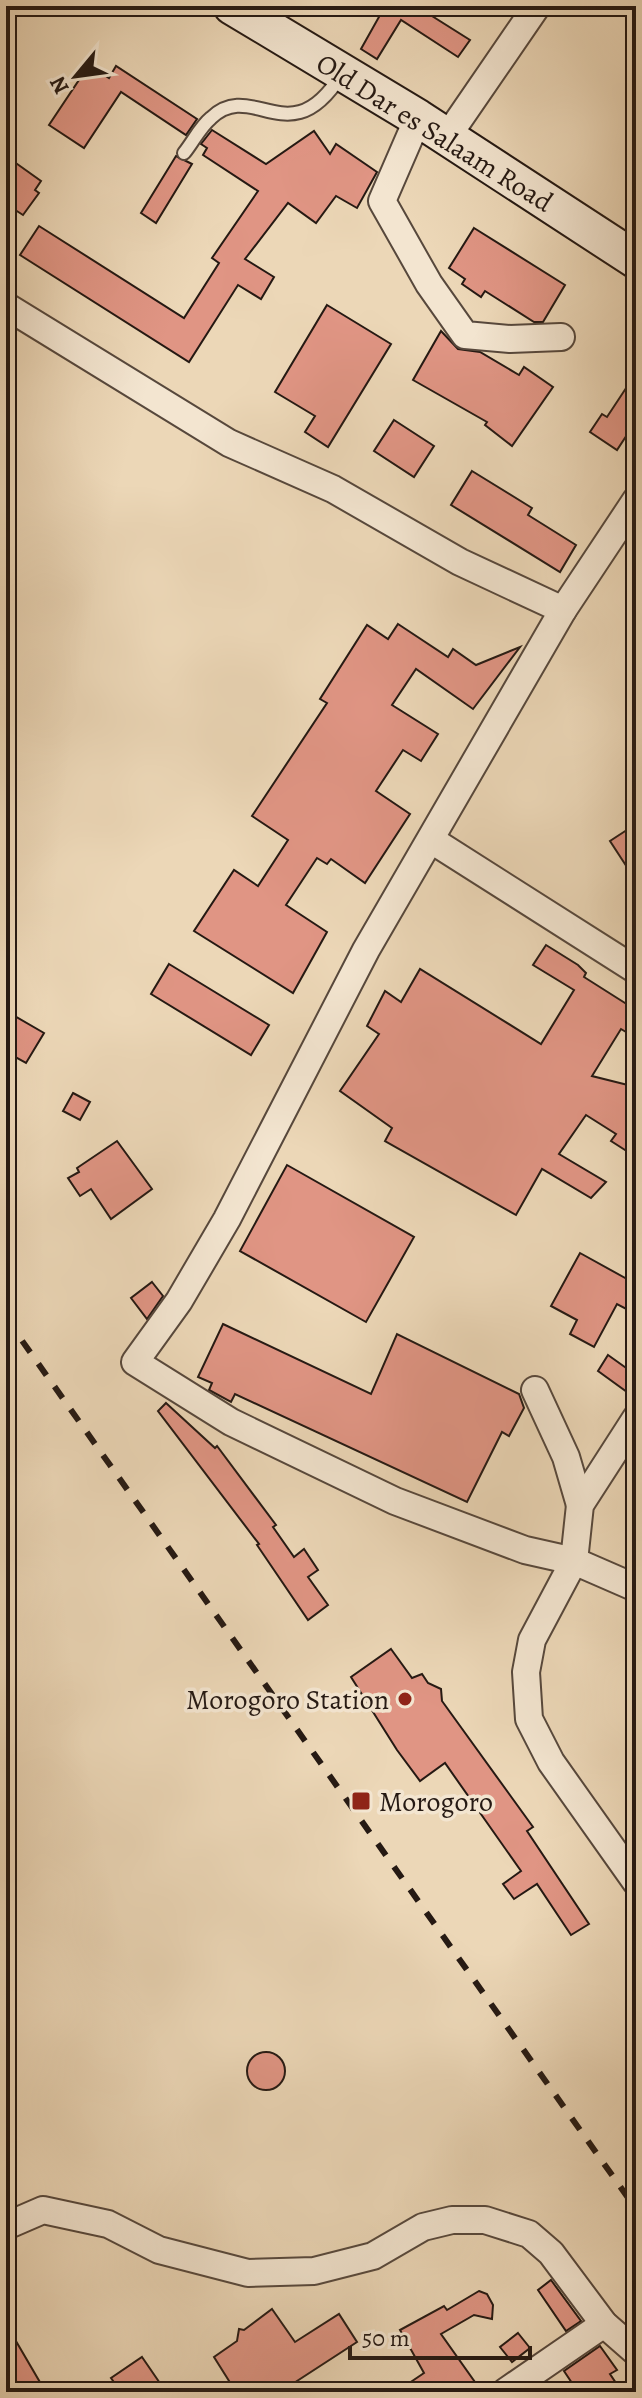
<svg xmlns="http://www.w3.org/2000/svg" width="642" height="2398" font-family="Alegreya,serif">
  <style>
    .building { fill: #e09584; stroke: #251913; stroke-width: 2 }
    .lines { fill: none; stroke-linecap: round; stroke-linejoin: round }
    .service-casing { stroke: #57483c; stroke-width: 16 }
    .minor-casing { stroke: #57483c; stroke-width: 30 }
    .secondary-casing { stroke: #251913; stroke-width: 40 }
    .service { stroke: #f3e5d0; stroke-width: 12 }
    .minor { stroke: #f3e5d0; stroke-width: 26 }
    .secondary { stroke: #f3e5d0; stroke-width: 36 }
    .rail { stroke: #251913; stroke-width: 6; stroke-dasharray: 14 14; stroke-linecap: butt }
    .poi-dot { fill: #8f2418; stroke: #f3e5d0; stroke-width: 3 }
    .labels { text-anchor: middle; stroke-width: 7; stroke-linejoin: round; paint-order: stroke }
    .street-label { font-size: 28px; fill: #251913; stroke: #f3e5d0 }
    .poi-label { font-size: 28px; fill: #251913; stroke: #f3e5d0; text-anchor: end }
  </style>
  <rect width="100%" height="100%" fill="#ecd7b7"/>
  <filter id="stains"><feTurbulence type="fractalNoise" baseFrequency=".0025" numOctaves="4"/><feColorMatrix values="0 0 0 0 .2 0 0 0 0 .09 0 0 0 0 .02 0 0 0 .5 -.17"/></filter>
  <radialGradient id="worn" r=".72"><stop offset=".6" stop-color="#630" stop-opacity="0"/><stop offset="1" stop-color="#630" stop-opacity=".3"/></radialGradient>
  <g class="building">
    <polygon points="380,6 416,6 470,40 458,57 401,20 377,59 361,49 384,8"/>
    <polygon points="89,65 109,78 116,66 197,119 186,135 121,92 84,148 49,125"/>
    <polygon points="212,130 266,164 314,131 330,154 336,144 377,172 357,208 336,196 316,223 288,203 245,259 274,277 261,299 238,285 189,362 20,255 39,226 184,318 219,263 212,258 258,191 203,155 207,148 201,144"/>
    <polygon points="176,156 192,164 156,223 141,213"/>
    <polygon points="13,161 41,181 35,190 39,193 23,215 6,204 6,172"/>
    <polygon points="474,228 565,285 543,322 534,322 485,291 481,297 462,284 465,279 449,268"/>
    <polygon points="327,305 391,344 328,447 305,432 315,416 275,392"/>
    <polygon points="441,331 458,349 480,352 519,375 524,367 553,387 512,446 485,425 487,422 413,380"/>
    <polygon points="636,373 636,421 617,450 590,432 602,414 607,417"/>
    <polygon points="394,420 434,446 414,477 374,451"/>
    <polygon points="472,471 532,508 528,515 576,545 560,572 451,505"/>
    <polygon points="398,624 448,657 453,649 476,665 520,647 473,709 416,669 392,705 438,734 421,761 403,750 376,791 410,814 365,883 331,859 327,864 317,858 286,905 327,932 293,993 194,931 234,870 258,886 288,840 252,816 327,703 320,699 367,625 388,639"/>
    <polygon points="636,824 636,881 610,841"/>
    <polygon points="546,945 578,965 586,973 584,977 636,1010 636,1038 621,1029 592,1076 636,1087 636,1157 611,1141 616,1134 586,1115 559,1154 606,1182 591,1198 542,1169 516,1215 385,1141 392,1128 340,1091 379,1034 367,1026 385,991 401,1002 420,969 541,1044 574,990 533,965"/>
    <polygon points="169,964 269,1025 251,1055 151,994"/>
    <polygon points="6,1011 44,1033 26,1063 6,1052"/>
    <polygon points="73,1093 90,1102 80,1120 63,1111"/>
    <polygon points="117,1141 152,1189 111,1219 91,1189 80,1196 68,1178 79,1172 77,1168"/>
    <polygon points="287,1165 414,1237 366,1322 240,1251"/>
    <polygon points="580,1253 636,1284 636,1314 617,1304 594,1347 570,1334 577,1320 551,1306"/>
    <polygon points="152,1282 163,1296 147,1319 131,1298"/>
    <polygon points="223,1324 371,1394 397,1334 519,1394 524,1408 509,1436 502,1432 467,1502 235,1394 231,1402 209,1390 212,1383 198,1377"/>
    <polygon points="608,1355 636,1375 627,1392 598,1371"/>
    <polygon points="166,1403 215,1448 217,1446 276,1525 273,1527 294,1557 304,1549 318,1570 308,1577 328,1605 308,1620 257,1545 259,1544 158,1411"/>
    <polygon points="391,1649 412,1678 422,1674 428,1683 441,1689 442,1701 533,1827 527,1831 589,1924 571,1935 537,1884 514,1899 503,1884 521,1871 445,1763 420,1781 397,1750 351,1677"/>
    <circle cx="266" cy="2071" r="19"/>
    <polygon points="551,2280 581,2321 566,2331 538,2290"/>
    <polygon points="479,2291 487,2294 493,2305 492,2319 474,2315 441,2334 482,2392 396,2392 424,2373 400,2330 444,2306 447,2310"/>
    <polygon points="272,2309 295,2342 339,2314 357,2342 280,2392 236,2392 214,2357 237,2341 239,2329 244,2330"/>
    <polygon points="6,2324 41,2384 28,2392 23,2392 6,2365"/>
    <polygon points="518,2333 530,2348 512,2362 500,2347"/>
    <polygon points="600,2346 617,2370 610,2374 622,2392 578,2392 564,2371"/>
    <polygon points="142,2357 166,2392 121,2392 111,2378"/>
  </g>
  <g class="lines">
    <defs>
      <path id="service" d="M184 153C193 142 200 127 211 118 253 78 290 156 341 75"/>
      <g id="minor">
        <polyline points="418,118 382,201 429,284 465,335 510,339 561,337"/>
        <polyline points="447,137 537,6"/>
        <polyline points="6,306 229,443 333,489 460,562 563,610"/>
        <polyline points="636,500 563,610 366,950 227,1219 179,1301 135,1362 231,1422 395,1501 525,1550 574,1561 636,1588"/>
        <polyline points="433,841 636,970"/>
        <polyline points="535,1390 566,1457 580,1505"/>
        <polyline points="636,1418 580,1505 574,1561 532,1640 526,1672 529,1719 551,1762 636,1882"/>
        <polyline points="6,2226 43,2210 108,2224 159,2250 248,2273 314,2271 373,2256 423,2227 452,2220 485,2220 529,2234 551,2253 604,2324 636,2352"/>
        <polyline points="505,2392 604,2324"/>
      </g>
      <polyline id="secondary" points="232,6 418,118 636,260"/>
    </defs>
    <use href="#service" class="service-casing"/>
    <use href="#minor" class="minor-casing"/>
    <use href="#secondary" class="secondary-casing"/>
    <use href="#service" class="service"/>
    <use href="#minor" class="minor"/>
    <use href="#secondary" class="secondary"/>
    <g class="rail">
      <polyline points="6,1318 636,2209"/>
      <polyline points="633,1942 636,1946"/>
    </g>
  </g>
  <g class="poi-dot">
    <circle cx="405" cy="1699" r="8"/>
    <rect x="351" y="1791" width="20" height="20" rx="4"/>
  </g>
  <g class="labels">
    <g class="street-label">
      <text transform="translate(435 132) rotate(32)" y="10">Old Dar es Salaam Road</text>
    </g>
    <g class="poi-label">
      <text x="389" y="1709">Morogoro Station</text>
      <text x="379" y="1811" text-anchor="start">Morogoro</text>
    </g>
  </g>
  <rect width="642" height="2398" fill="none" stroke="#ecd7b7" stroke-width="32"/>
  <rect x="8" y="8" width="626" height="2382" fill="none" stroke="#251913" stroke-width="4"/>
  <rect x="16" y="16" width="610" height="2366" fill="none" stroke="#251913" stroke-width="2"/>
  <g transform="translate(76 76) rotate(241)" stroke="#f3e5d0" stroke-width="6" paint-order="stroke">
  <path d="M0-6L14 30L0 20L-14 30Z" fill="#251913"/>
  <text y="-12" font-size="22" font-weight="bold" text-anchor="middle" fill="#251913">N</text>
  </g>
  <path d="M350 2346v12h180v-12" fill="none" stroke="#251913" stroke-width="4"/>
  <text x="362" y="2346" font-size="24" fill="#251913" stroke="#f3e5d0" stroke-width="6" paint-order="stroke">50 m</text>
  <rect width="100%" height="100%" filter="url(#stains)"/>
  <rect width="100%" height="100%" fill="url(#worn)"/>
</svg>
